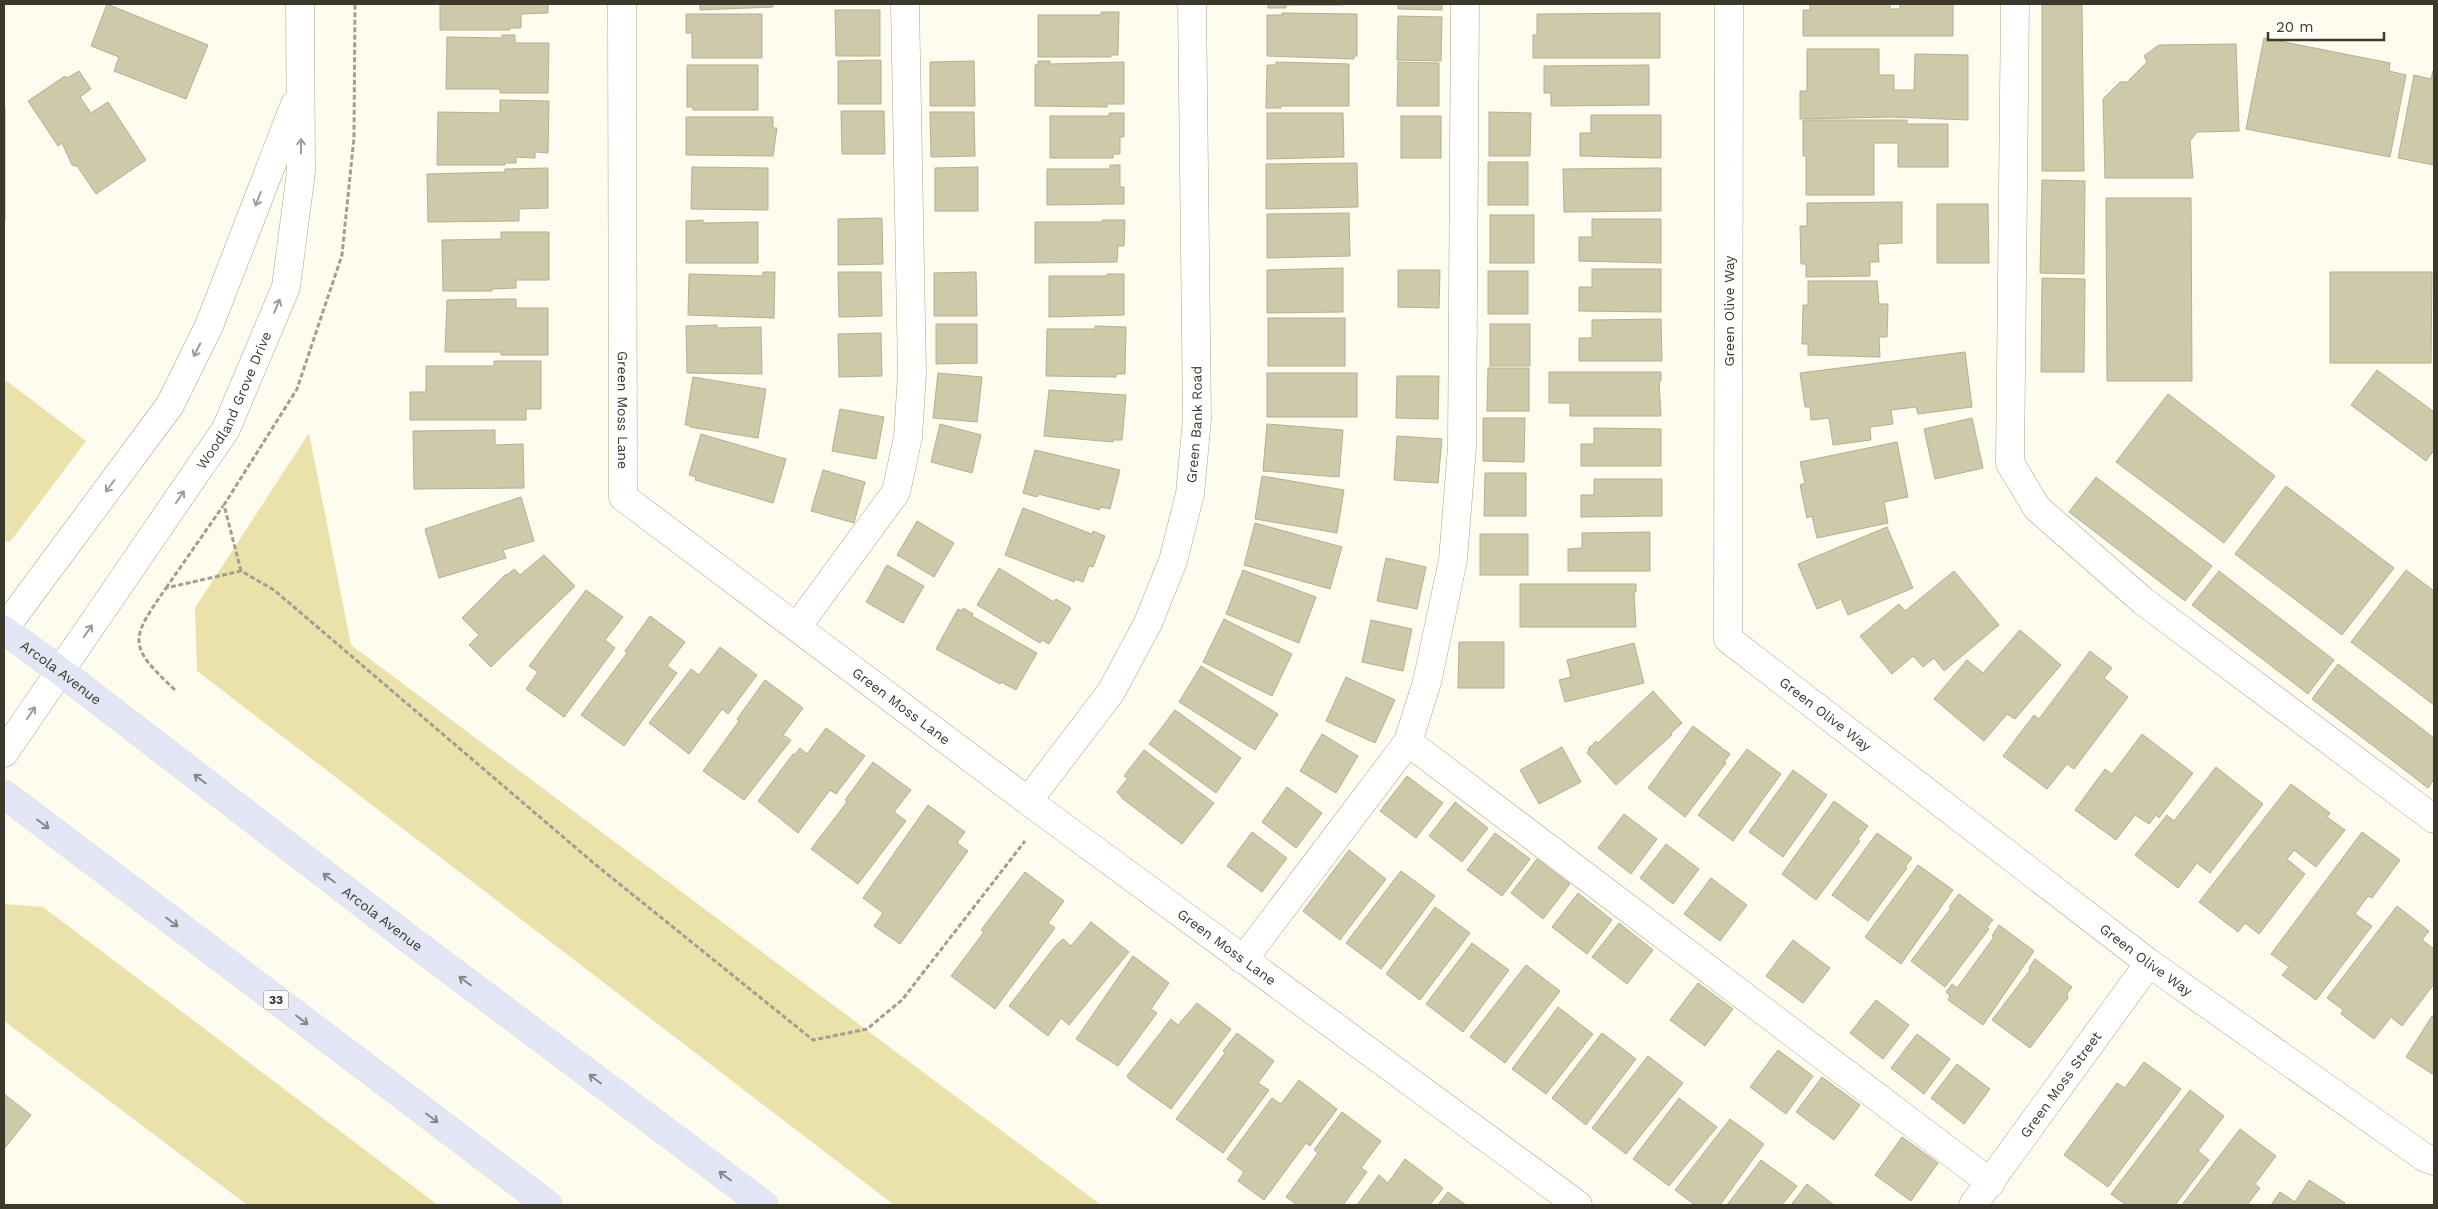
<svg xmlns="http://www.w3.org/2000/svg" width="2438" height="1209" font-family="'Work Sans',sans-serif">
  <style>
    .green { fill: #ebe1aa }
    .building { fill: #cec9a9; stroke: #b4af90 }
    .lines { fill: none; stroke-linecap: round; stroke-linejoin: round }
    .minor-casing { stroke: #a9a485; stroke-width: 29 }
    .major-casing { stroke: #dcdbd9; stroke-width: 29 }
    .path { stroke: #a19f92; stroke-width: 3; stroke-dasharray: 5 2.5; stroke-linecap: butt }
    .minor { stroke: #fff; stroke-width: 28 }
    .major { stroke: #e2e6f5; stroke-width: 28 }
    .oneway { stroke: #9d9c96 }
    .oneway2 { stroke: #868786 }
    .labels { text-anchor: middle; stroke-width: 4; stroke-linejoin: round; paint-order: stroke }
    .shield { fill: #fff; stroke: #76746b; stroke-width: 1 }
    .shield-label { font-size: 12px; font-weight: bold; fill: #3b392c }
    .street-label { font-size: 14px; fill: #3b392c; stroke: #fff }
  </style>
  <rect width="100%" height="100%" fill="#fefcef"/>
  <g class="green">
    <polygon points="4,379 86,441 10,542 4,541"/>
    <polygon points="309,433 351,645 1101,1205 894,1205 197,671 195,608"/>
    <polygon points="4,904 43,907 438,1205 247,1205 4,1021"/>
  </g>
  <g class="building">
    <polygon points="107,4 208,45 186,99 114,71 119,57 91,46"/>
    <polygon points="440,4 548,4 548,13 521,14 521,28 510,28 510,30 440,30"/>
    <polygon points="700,4 773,4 773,7 700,10"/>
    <polygon points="1268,4 1343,4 1343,5 1286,5 1286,8 1268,8"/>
    <polygon points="1398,4 1442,4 1442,10 1398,9"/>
    <polygon points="1810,4 1890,4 1890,9 1900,9 1900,4 1953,4 1953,36 1803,36 1803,10 1810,10"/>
    <polygon points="2042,5 2082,5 2084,171 2042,171"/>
    <polygon points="835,10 880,10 880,56 836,56"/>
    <polygon points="1101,12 1119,12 1118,55 1111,55 1111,57 1038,57 1038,15 1101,15"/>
    <polygon points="1282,13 1357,14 1357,56 1354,56 1354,59 1267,56 1267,15 1282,15"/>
    <polygon points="1660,13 1660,58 1533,58 1533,35 1537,35 1537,14"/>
    <polygon points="686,14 762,14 762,58 692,58 692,33 686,33"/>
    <polygon points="1398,16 1442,17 1441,61 1397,60"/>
    <polygon points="502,35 515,35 515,43 549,43 548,93 500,93 500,89 446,89 447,37 502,38"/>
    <polygon points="2264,38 2390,63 2389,71 2406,75 2390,157 2246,129"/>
    <polygon points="2236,44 2239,131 2197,132 2190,141 2193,178 2105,178 2103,99 2120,82 2127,82 2147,62 2144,56 2159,45"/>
    <polygon points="1807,49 1879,49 1879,75 1894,75 1894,90 1914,90 1915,54 1968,55 1968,120 1892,117 1800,119 1800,91 1807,91"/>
    <polygon points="881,60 881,104 838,104 838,61"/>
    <polygon points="974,61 975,106 930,106 930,62"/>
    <polygon points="1038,61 1050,61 1050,64 1124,62 1124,104 1107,104 1107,107 1035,106 1035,65 1038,65"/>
    <polygon points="1276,62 1349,64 1349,106 1281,106 1281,108 1266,108 1267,65 1276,65"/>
    <polygon points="1398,62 1439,63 1439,106 1397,106"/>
    <polygon points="687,65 758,65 758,110 693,110 693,107 687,107"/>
    <polygon points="1649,65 1649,105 1551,106 1551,93 1544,93 1544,66"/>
    <polygon points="79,71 91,89 80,97 91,113 108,102 146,160 96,194 77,166 72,165 62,143 58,146 28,101 65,76 67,78"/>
    <polygon points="2433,71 2434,71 2434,165 2398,158 2414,75 2431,79"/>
    <polygon points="500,100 549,101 548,153 535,152 535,158 516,157 516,163 505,163 505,165 437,165 438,112 500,113"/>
    <polygon points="5,107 5,222 4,222 4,107"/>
    <polygon points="841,111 884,111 885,154 842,154"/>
    <polygon points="930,112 974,112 975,156 931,157"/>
    <polygon points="1489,112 1531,113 1530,156 1489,156"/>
    <polygon points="1109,113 1124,113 1124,137 1120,137 1120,154 1113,154 1113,158 1050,158 1050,116 1109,116"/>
    <polygon points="1267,113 1343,113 1344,157 1267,159"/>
    <polygon points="1591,115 1661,115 1661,158 1580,156 1580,133 1591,133"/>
    <rect x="1401" y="116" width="40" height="42"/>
    <polygon points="686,117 773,117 773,128 777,128 773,156 686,155"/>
    <polygon points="1803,120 1907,120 1907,124 1948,124 1948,167 1898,167 1898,143 1874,143 1874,195 1806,195 1806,156 1803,156"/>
    <rect x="1488" y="162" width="40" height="43"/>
    <polygon points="1357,163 1358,207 1266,209 1266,164"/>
    <polygon points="1110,165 1120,165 1120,187 1124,187 1124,204 1047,205 1047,169 1110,169"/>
    <polygon points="692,167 768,168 768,210 691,209"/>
    <polygon points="978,167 978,211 935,211 935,168"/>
    <polygon points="548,168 548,208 519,209 519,221 428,222 427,174 505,172 505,169"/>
    <polygon points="1661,168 1661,211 1564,212 1563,169"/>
    <polygon points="2042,180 2085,181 2084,274 2040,273"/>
    <polygon points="2106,198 2191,198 2192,381 2107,381"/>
    <polygon points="1902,202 1902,243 1878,244 1879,262 1870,262 1870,276 1806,277 1806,264 1801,264 1800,226 1807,226 1807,203"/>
    <polygon points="1937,204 1988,204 1989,263 1937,263"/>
    <polygon points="1349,213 1350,256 1267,258 1267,214"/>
    <rect x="1490" y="215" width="44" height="48"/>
    <polygon points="882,218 883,264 838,265 838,219"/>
    <polygon points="1592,219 1661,219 1661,263 1579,261 1579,237 1592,237"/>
    <polygon points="703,220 703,223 758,222 758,263 686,263 686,221"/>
    <polygon points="1102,220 1125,220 1124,246 1118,246 1117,262 1035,263 1035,222 1102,222"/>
    <polygon points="501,232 549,232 549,280 516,280 516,288 492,289 492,291 443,291 442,240 501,239"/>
    <polygon points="1343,268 1343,312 1267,313 1267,270"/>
    <polygon points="1592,269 1661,269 1661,312 1579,311 1579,287 1592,287"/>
    <polygon points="1398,270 1440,270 1439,308 1398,307"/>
    <rect x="1488" y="271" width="40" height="43"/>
    <polygon points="763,272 775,272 774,318 688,315 689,274 763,276"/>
    <polygon points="838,272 881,272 882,316 839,317"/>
    <polygon points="976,272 977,316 934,316 934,273"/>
    <polygon points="2330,272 2432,272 2431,363 2330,363"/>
    <polygon points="1107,274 1124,274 1124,315 1049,317 1049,276 1107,276"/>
    <polygon points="2042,278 2085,279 2084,372 2041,372"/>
    <polygon points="1808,281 1877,281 1879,304 1888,304 1887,337 1879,337 1880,357 1808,355 1808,344 1802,344 1803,305 1808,305"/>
    <polygon points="503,299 516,299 516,308 548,308 548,355 501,355 501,352 445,352 447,300"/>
    <rect x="1268" y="318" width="77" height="48"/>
    <polygon points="1661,319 1662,361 1579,361 1579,338 1592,338 1592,320"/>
    <polygon points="936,324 977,324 977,363 936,364"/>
    <rect x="1490" y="324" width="40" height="42"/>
    <polygon points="717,325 717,328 761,327 762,374 687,373 686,326"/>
    <polygon points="1095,326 1126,327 1125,374 1116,374 1116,377 1046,376 1047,329 1095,329"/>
    <polygon points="881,333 882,376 839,377 838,334"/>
    <polygon points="1965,352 1972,407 1918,414 1916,407 1891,410 1893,424 1870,427 1871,440 1833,445 1829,418 1811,420 1810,407 1805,407 1800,373"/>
    <polygon points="494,361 541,361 541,409 526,409 526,420 410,420 410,392 426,392 426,366 494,366"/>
    <polygon points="1488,368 1529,368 1529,411 1487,411"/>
    <polygon points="2377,370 2434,412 2434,450 2426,461 2351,405"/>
    <polygon points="1549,372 1661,372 1661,381 1659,381 1661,416 1570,416 1570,403 1549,403"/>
    <polygon points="938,373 982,377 977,422 933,418"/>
    <rect x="1267" y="373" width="90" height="44"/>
    <polygon points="1397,376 1439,376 1438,419 1396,418"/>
    <polygon points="693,377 766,389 758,438 690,427 690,425 685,425"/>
    <polygon points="1049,390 1126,395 1122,440 1113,440 1113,442 1044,436"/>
    <polygon points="2168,394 2275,476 2224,543 2116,462"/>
    <polygon points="840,409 884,417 876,459 832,451"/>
    <polygon points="1483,418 1525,418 1524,462 1483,461"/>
    <polygon points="1972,418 1983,468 1935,479 1924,429"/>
    <polygon points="940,424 981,435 972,473 931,462"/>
    <polygon points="1267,424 1343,430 1339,477 1263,471"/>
    <polygon points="1594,428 1661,429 1661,466 1581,466 1581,444 1594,444"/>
    <polygon points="495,430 495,445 523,444 524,488 414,489 413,431"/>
    <polygon points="701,434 786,459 773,503 695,480 696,477 689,475"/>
    <polygon points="1397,436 1442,439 1438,483 1394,480"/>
    <polygon points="1897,442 1908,497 1884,502 1888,523 1817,538 1812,516 1807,518 1800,485 1805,483 1800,462"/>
    <polygon points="1035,450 1120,470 1110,509 1100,507 1100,510 1038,494 1037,497 1023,493"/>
    <polygon points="823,470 865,482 854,523 811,511"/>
    <polygon points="1485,473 1526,473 1526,516 1484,516"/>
    <polygon points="1262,476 1344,490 1337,533 1255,519"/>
    <polygon points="2096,477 2212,566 2185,601 2069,512"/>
    <polygon points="1594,479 1662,479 1662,516 1581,517 1581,495 1594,495"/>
    <polygon points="2286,486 2394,568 2342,635 2235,554"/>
    <polygon points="521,497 534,541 503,550 506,558 439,578 425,529"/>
    <polygon points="1023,508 1092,534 1093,531 1105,536 1093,567 1089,566 1083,582 1075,579 1074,582 1005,555"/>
    <polygon points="917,521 954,543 934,577 897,555"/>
    <polygon points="1255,523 1342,547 1330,589 1244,565"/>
    <polygon points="1887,527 1913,588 1848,615 1841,599 1817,609 1798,564"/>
    <polygon points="1650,532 1650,571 1568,571 1568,549 1582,548 1582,533"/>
    <rect x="1480" y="534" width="48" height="41"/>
    <polygon points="544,555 575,586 491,667 469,645 479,635 462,618 506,574 507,575 514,569 520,575"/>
    <polygon points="1386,558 1426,567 1417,609 1377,601"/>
    <polygon points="887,565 924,586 903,623 866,602"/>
    <polygon points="999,568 1054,602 1056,599 1071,608 1049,644 1042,640 1040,643 977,605"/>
    <polygon points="1243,570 1316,597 1299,643 1226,614"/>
    <polygon points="2406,570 2434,591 2434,705 2351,642"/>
    <polygon points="1954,571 1999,625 1944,671 1934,658 1923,667 1913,656 1892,674 1860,636 1899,604 1905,611"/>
    <polygon points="2219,571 2334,660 2308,694 2192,605"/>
    <polygon points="1520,584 1636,584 1636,592 1634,592 1636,627 1520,627"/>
    <polygon points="586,590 623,617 605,640 615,648 564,717 526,689 538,672 529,666"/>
    <polygon points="963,608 973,614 972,616 1037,653 1016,690 1001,682 1000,684 936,649 958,609 962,611"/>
    <polygon points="650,616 685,642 667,666 677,673 624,746 581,715 627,653 625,651"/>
    <polygon points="1224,619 1292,654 1272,696 1203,662"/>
    <polygon points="1371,620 1412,629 1403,671 1362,662"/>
    <polygon points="2020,630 2061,665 2015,719 2007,714 1984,741 1934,699 1967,660 1983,673"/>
    <polygon points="1459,642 1504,642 1504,688 1458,688"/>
    <polygon points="1634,643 1644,683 1565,702 1559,680 1571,677 1567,660"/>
    <polygon points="720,647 757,675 728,714 722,709 689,754 649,723 691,669 699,675"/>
    <polygon points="2090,651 2112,668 2104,678 2128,697 2074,769 2067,764 2047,789 2003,756 2034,715 2039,719"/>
    <polygon points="2338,664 2434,738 2434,779 2428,788 2312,699"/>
    <polygon points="1201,666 1278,714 1255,750 1179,702"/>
    <polygon points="1346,677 1395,700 1375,743 1326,721"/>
    <polygon points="765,680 803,708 783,735 791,740 744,800 703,771 739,721 737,719"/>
    <polygon points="1653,691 1682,723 1671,733 1672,735 1616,785 1587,753 1589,750 1588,749 1596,741 1598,743"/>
    <polygon points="1175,710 1241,758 1216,793 1149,744"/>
    <polygon points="1693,726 1730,754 1724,762 1726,763 1685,817 1648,788"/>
    <polygon points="826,728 865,756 836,794 830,790 798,833 758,801 793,754 794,755 800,748 807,754"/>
    <polygon points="1322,734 1358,756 1336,793 1300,771"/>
    <polygon points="2142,734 2193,773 2159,818 2156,815 2149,824 2135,815 2116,840 2075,810 2105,769 2112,774"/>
    <polygon points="1562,747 1581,782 1539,804 1520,770"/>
    <polygon points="1747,749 1781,774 1733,841 1698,815"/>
    <polygon points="1144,750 1214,803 1182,844 1123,799 1117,792 1128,778 1124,776"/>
    <polygon points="873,762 911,790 894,812 906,821 858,884 811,849 847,802 845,800"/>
    <polygon points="2216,767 2263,804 2210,873 2197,863 2178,888 2135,855 2167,815 2174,821"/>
    <polygon points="1793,770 1827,795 1783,857 1749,832"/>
    <polygon points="1407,776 1443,803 1416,838 1380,811"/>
    <polygon points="2291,784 2330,813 2327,817 2345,830 2316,867 2294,850 2287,859 2305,874 2259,934 2245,923 2238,932 2199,902"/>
    <polygon points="1287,787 1322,813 1296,848 1262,822"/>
    <polygon points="1834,801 1868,826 1858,839 1860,841 1816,900 1782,874"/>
    <polygon points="1455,802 1488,828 1462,862 1429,836"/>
    <polygon points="928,805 965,832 957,843 968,851 900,944 874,926 883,913 863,898"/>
    <polygon points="1624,814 1657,839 1631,874 1598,848"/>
    <polygon points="1252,832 1287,858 1262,892 1227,866"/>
    <polygon points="2362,832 2400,860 2372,898 2368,896 2355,914 2372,926 2316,1000 2282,975 2289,967 2271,954"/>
    <polygon points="1495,833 1530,859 1502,896 1467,870"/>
    <polygon points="1877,833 1912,858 1905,867 1907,868 1868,921 1832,895"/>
    <polygon points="1666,844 1699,869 1673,904 1640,878"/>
    <polygon points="1349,850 1386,879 1340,940 1303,911"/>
    <polygon points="1537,859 1570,884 1543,919 1511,893"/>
    <polygon points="1918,865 1953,890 1901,964 1865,937"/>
    <polygon points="1401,871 1435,896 1381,969 1346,943"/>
    <polygon points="1025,872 1064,901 1048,923 1055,928 995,1009 951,976 984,932 981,930"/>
    <polygon points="1711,878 1747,905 1720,941 1684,914"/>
    <polygon points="1578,893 1612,920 1587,954 1552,927"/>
    <polygon points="1959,894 1993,920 1987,927 1989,929 1945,987 1911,961 1951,908 1949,907"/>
    <polygon points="2397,906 2429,931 2422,940 2434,949 2434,984 2402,1026 2391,1017 2374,1039 2341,1014 2343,1010 2327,998"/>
    <polygon points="1435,907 1470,933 1420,1000 1386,974"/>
    <polygon points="1091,922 1129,952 1069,1025 1061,1018 1048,1036 1009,1006 1056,945 1063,939 1071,946"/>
    <polygon points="1619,923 1653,950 1627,984 1592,957"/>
    <polygon points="1999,925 2034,951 1983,1025 1948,1000 1950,996 1946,992 1952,984 1957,988 1994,937 1992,936"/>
    <polygon points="1793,940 1830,968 1803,1003 1766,976"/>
    <polygon points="1472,943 1509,970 1463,1032 1426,1004"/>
    <polygon points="1133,956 1169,983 1151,1009 1157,1013 1118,1066 1076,1039"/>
    <polygon points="2035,959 2072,987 2067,994 2068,998 2030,1048 1992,1020 2030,970 2029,968"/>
    <polygon points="1526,965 1560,991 1505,1063 1470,1037"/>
    <polygon points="1698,983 1733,1009 1705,1046 1670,1020"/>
    <polygon points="1876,1000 1909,1025 1883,1059 1850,1033"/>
    <polygon points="1197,1003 1231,1029 1171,1109 1129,1079 1127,1076 1171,1019 1178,1025"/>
    <polygon points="1558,1007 1593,1034 1546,1094 1512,1069"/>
    <polygon points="2432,1016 2434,1017 2434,1075 2406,1057"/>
    <polygon points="1237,1033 1274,1061 1258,1083 1269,1090 1223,1153 1176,1119 1225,1053 1223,1051"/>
    <polygon points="1602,1033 1636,1059 1586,1125 1552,1098"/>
    <polygon points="1917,1034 1950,1059 1924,1094 1891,1068"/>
    <polygon points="1778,1050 1813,1076 1786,1114 1750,1087"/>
    <polygon points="1648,1056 1683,1083 1626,1154 1592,1128"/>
    <polygon points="2144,1062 2181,1089 2108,1187 2064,1155 2117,1083 2125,1088"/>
    <polygon points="1957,1064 1990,1089 1964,1124 1931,1098"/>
    <polygon points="1822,1077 1860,1105 1834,1140 1796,1112"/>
    <polygon points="1299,1080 1337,1109 1310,1146 1306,1143 1264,1200 1238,1181 1244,1172 1227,1159 1272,1098 1281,1104"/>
    <polygon points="2190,1090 2224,1116 2198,1151 2209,1160 2175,1205 2126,1205 2111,1194"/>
    <polygon points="4,1094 31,1115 4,1149"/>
    <polygon points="1679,1098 1717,1127 1669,1186 1633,1159"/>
    <polygon points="1342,1112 1381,1141 1361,1168 1367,1172 1343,1205 1297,1205 1286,1197 1318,1153 1314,1150"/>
    <polygon points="1730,1119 1764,1144 1720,1205 1695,1205 1675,1190"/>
    <polygon points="2240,1129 2276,1156 2255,1184 2260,1188 2247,1205 2182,1205"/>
    <polygon points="1902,1137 1938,1163 1911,1201 1875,1175"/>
    <polygon points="1405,1159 1443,1188 1430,1205 1357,1205 1379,1175 1388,1183"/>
    <polygon points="1761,1160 1797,1186 1782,1205 1727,1205"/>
    <polygon points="2309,1180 2345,1203 2343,1205 2271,1205 2280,1192 2295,1202"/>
    <polygon points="1807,1184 1834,1205 1791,1205"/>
    <polygon points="1448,1192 1466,1205 1438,1205"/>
  </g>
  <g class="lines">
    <defs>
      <g id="minor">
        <path id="s1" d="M622 4 623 497 1028 801 1578 1205"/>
        <path id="s2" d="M1729 4 1728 639 2149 963 2424 1157 2434 1161"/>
        <polyline points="2015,4 2010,463 2037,508 2143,601 2434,819"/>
        <polyline points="797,627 896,492 908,437 912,373 905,4"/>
        <polyline points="4,629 170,405 209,326 295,104"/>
        <polyline points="1408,742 1991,1183"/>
        <path id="s3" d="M4 753 226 429 286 287 301 172 300 4"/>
        <path id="s4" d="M1028 801 1111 692 1148 623 1173 561 1190 494 1197 419 1192 4"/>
        <polyline points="1243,960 1408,742 1427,682 1453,560 1462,447 1465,4"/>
        <path id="s5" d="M1973 1205 2149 963"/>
      </g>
      <g id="major">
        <path id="s6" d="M4 630 60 671 409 939 764 1205"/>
        <polyline points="4,794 548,1205"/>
      </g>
    </defs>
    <use href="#minor" class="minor-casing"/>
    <use href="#major" class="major-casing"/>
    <g class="path">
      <polyline points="241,571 224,505 297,389 342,255 354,137 355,4"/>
      <polyline points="166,588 223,506"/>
      <path d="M175 690C127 645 130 640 166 588L241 571 274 590 596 865 813 1040 867 1029 902 1000 1025 841"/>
    </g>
    <use href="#minor" class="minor"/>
    <use href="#major" class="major"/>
  </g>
  <defs><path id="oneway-shaft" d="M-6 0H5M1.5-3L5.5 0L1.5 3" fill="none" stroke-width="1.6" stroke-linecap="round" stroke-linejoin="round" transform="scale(1.25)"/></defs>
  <g class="oneway">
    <use href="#oneway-shaft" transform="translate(301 146) rotate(-90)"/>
    <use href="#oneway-shaft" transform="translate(258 199) rotate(111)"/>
    <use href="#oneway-shaft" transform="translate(277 306) rotate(-67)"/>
    <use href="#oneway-shaft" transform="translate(197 350) rotate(117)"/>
    <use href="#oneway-shaft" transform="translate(110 486) rotate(127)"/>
    <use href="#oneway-shaft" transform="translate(180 497) rotate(-56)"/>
    <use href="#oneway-shaft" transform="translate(88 631) rotate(-55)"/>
    <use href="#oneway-shaft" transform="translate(31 713) rotate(-56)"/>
  </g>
  <g class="oneway2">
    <use href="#oneway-shaft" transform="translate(200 779) rotate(-143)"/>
    <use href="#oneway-shaft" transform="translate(43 824) rotate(37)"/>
    <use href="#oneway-shaft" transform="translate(329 878) rotate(-143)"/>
    <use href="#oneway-shaft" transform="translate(172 922) rotate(37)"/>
    <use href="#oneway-shaft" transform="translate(465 981) rotate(-143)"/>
    <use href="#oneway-shaft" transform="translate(302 1020) rotate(37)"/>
    <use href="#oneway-shaft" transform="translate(595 1079) rotate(-143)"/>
    <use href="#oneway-shaft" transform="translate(432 1118) rotate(37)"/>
    <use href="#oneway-shaft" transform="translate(725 1176) rotate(-143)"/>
  </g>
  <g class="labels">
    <rect class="shield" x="263.5" y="990.5" width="25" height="19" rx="4"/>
    <g class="shield-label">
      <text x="276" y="1004">33</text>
    </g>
    <g class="street-label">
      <text transform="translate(1729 311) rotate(-90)" y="5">Green Olive Way</text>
      <text dy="5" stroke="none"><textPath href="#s3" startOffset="422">Woodland Grove Drive</textPath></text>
      <text dy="5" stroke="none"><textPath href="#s1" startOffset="406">Green Moss Lane</textPath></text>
      <text dy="5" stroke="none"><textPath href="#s4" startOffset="421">Green Bank Road</textPath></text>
      <text dy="5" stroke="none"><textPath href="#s6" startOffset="71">Arcola Avenue</textPath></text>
      <text dy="5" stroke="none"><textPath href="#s1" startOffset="841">Green Moss Lane</textPath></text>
      <text dy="5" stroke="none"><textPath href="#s2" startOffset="758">Green Olive Way</textPath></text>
      <text dy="5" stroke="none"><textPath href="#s6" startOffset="476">Arcola Avenue</textPath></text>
      <text dy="5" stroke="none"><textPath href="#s1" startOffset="1246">Green Moss Lane</textPath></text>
      <text dy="5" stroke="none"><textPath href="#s2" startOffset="1162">Green Olive Way</textPath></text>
      <text dy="5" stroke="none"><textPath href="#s5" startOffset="149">Green Moss Street</textPath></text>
    </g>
  </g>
  <rect width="2438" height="1209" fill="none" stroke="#3b392c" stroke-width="10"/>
  <path d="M2268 32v8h116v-8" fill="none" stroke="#3b392c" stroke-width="2.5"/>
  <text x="2276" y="32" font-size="15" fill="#3b392c" stroke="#ffffff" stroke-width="4" paint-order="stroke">20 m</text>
</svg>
